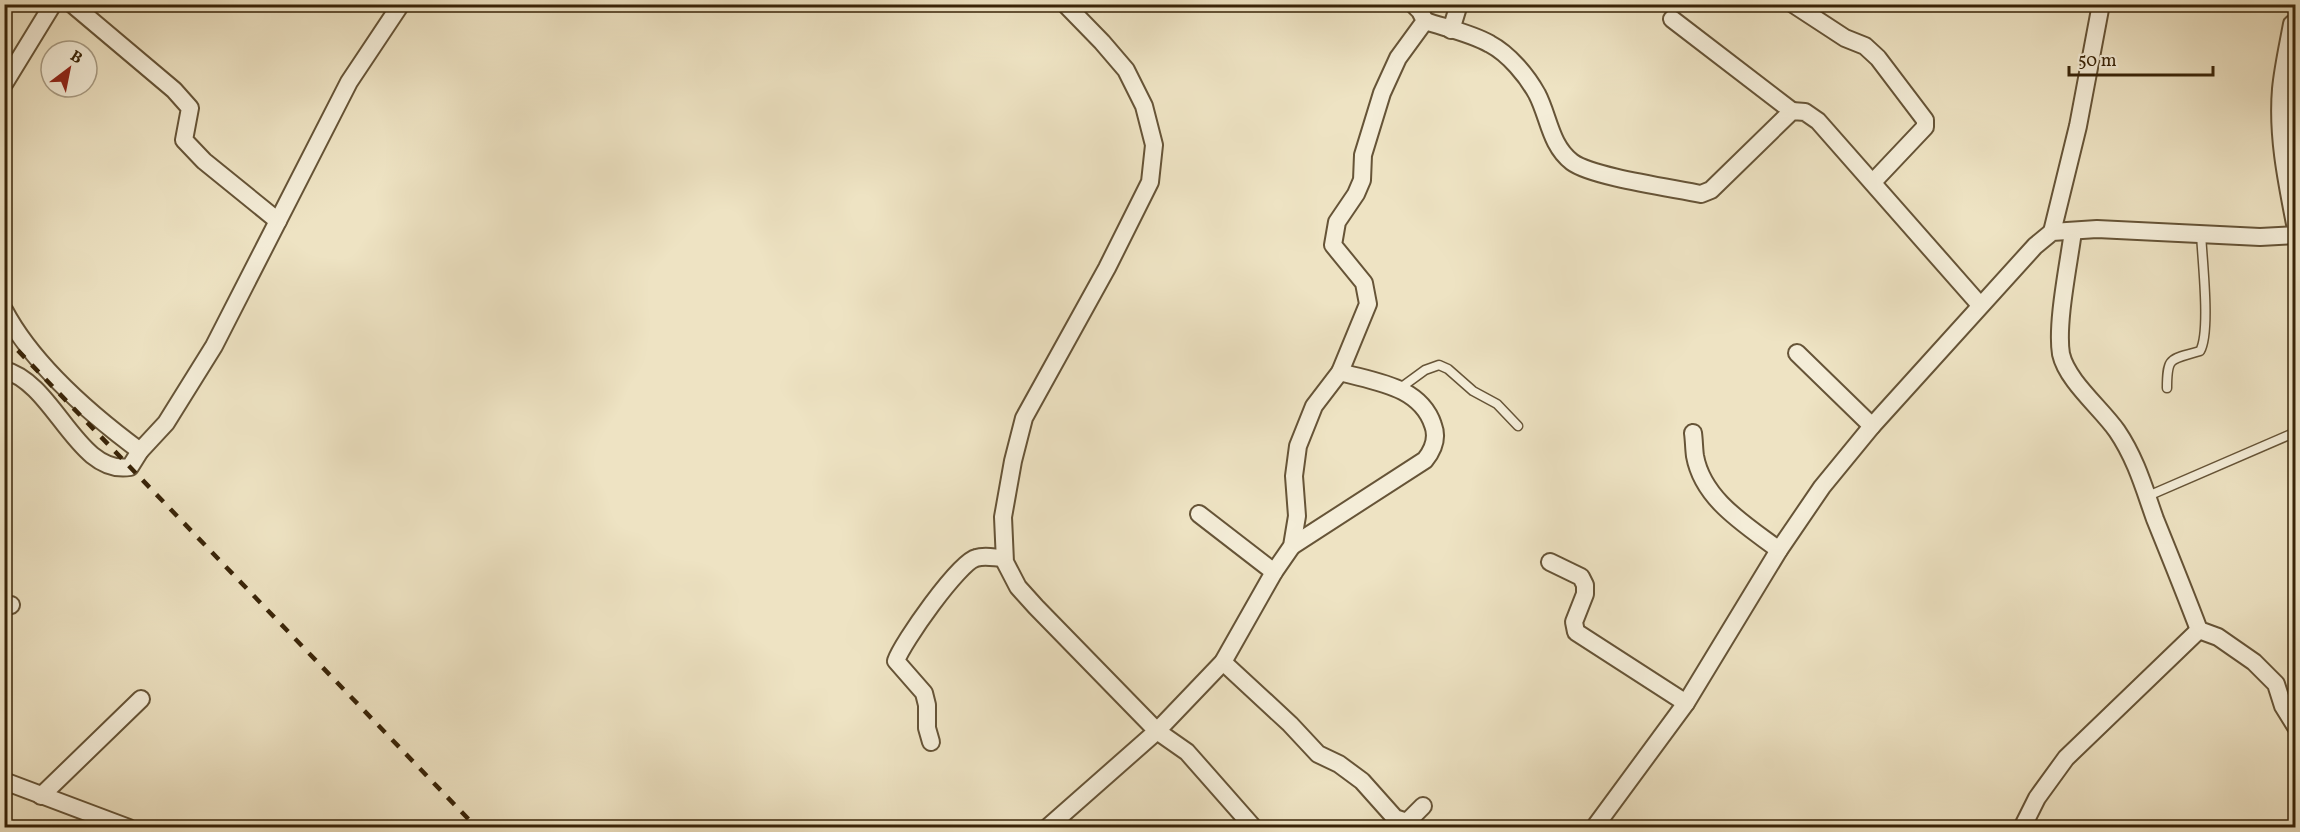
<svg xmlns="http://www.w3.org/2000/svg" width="2300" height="832" font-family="Vollkorn,serif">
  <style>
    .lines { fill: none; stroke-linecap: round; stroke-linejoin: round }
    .service-casing { stroke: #665437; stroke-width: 11 }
    .minor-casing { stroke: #665437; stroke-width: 20 }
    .service { stroke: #f4edd8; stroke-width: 8 }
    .minor { stroke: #f4edd8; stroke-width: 16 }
    .rail { stroke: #392408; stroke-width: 4.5; stroke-dasharray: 10 10; stroke-linecap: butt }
  </style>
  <rect width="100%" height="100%" fill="#eee3c3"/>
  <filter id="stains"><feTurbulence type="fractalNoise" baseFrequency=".00333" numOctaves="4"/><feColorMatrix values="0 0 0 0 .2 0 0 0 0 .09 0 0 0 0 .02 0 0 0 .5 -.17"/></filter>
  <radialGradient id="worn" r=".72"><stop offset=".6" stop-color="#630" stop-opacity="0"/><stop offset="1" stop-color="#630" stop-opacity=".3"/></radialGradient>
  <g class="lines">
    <defs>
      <g id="service">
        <path d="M2167 388C2167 355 2171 360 2200 351 2211 332 2202 258 2201 233"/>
        <polyline points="1399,389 1425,370 1439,365 1448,369 1473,391 1497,404 1518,426"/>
        <polyline points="2148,496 2296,432"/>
      </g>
      <g id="minor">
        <polyline points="72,4 174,90 190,108 184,140 204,161 278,221"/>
        <polyline points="1065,4 1102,42 1126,70 1144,106 1154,145 1150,182 1107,268 1024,418 1013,461 1003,517 1005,562 1018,587 1036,607 1157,731 1187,752 1254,828"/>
        <polyline points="1793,4 1845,38 1865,46 1878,58 1925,120 1925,127 1873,182"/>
        <polyline points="1672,19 1792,111"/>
        <path d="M1425 21C1446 28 1471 33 1490 44 1509 54 1527 76 1537 94 1549 117 1550 145 1572 162 1592 177 1673 188 1701 194L1711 190 1792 111 1805 112 1818 121 1980 305"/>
        <path d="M2292 24C2288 46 2283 68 2281 89 2277 136 2287 183 2296 229"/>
        <polyline points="1451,30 1459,4"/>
        <polyline points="4,84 53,4"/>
        <path d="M2073 231C2069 263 2056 323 2061 354 2067 381 2101 408 2117 431 2136 459 2144 488 2155 519 2170 556 2185 593 2199 630L2218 637 2254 662 2276 684 2283 706 2296 727"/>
        <polyline points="2052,232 2078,126 2101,4"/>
        <path d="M4 310C33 365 90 414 140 451"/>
        <polyline points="1797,353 1872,426"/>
        <path d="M4 370C55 383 77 476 130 467L140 451 166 423 214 346 349 82 401 4"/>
        <path d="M1693 433C1694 440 1694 449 1695 456 1703 500 1746 525 1779 550"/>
        <polyline points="1199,514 1274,572"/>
        <path d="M1292 546 1425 460C1433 450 1438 438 1433 425 1420 386 1375 382 1340 372"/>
        <polyline points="1550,562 1581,577 1585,585 1585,594 1574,622 1576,632 1686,703"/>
        <polyline points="4,606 11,605"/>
        <polyline points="1223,662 1290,724 1318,754 1339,764 1362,781 1395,818 1404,821 1409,820 1423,806"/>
        <path d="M931 742 927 728V705L924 693 896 661C902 643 959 562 976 558 985 555 995 558 1004 558"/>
        <polyline points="4,781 129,828"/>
        <polyline points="41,796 141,699"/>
        <polyline points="1047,828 1157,731 1223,662 1274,572 1292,546 1297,516 1294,476 1298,446 1314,406 1340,372 1368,304 1364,283 1333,245 1337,222 1356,194 1362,180 1363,155 1382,93 1398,58 1425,21 1420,11 1413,4"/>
        <polyline points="1594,828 1686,703 1779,550 1822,487 1872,426 2035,246 2052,232 2097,229 2260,237 2296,235"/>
        <polyline points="2022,828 2037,798 2066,758 2199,630"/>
      </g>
    </defs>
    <use href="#service" class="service-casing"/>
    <use href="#minor" class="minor-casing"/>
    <use href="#service" class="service"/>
    <use href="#minor" class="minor"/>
    <polyline class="rail" points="4,336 477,828"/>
  </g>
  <rect width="2300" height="832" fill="none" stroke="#eee3c3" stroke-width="24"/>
  <rect x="6" y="6" width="2288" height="820" fill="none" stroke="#392408" stroke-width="3"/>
  <rect x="12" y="12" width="2276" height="808" fill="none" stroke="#392408" stroke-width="1.5"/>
  <g transform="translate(69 69) rotate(32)"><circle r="28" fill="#f4edd8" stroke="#a99d85" stroke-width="1.5"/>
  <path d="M0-4.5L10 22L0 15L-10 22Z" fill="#8f2418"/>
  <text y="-9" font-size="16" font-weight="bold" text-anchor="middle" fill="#392408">B</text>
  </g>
  <path d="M2069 66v9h144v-9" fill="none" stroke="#392408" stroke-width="3"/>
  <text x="2078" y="66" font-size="18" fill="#392408" stroke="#f4edd8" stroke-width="4.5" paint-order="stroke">50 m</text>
  <rect width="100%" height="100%" filter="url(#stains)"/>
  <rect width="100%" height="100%" fill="url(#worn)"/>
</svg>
